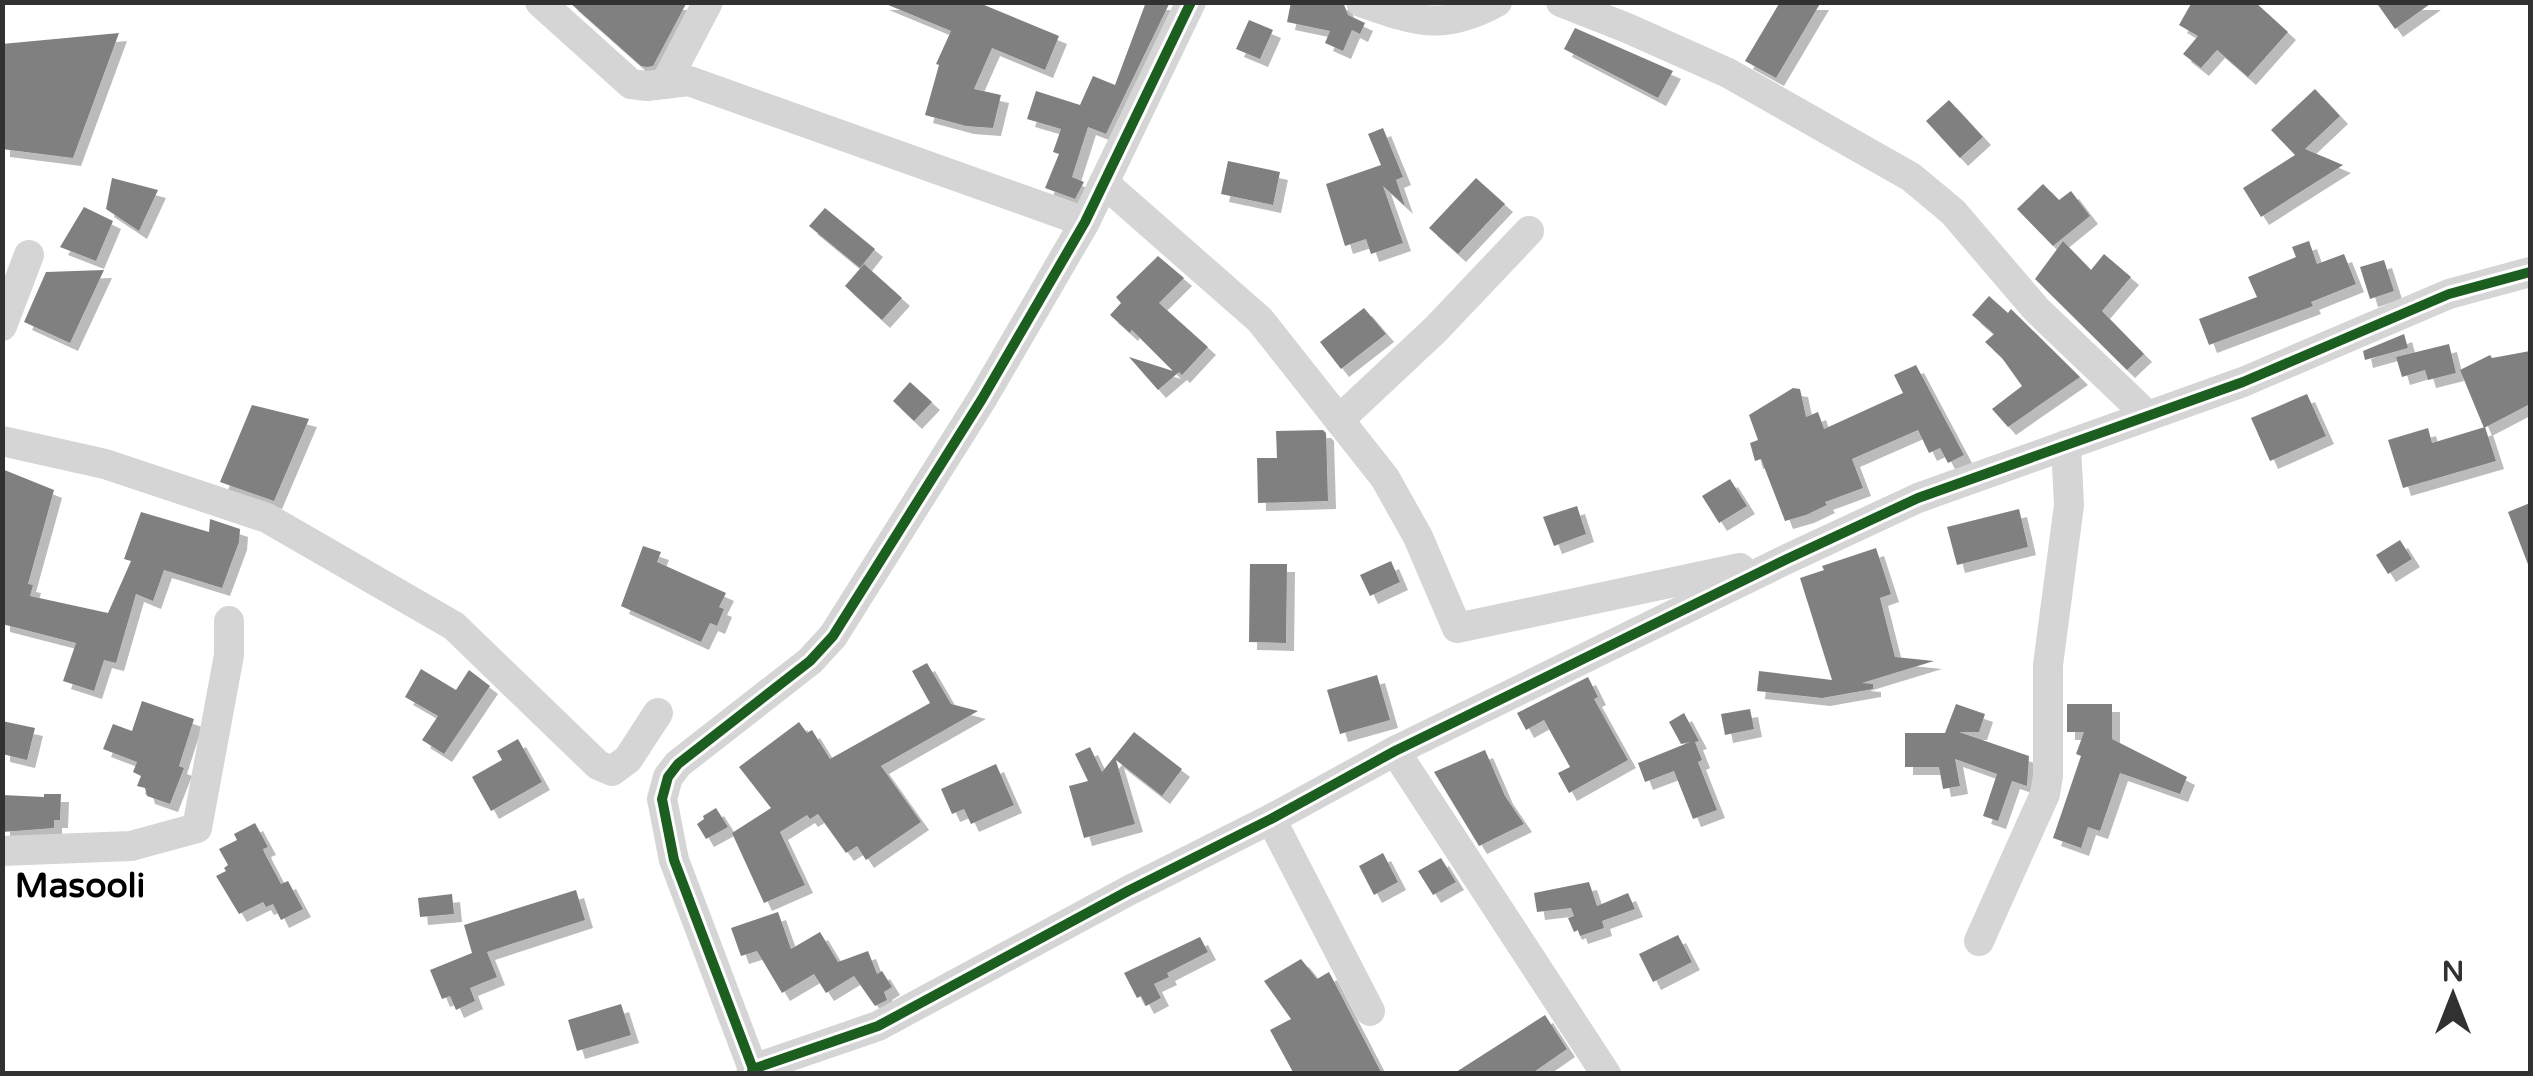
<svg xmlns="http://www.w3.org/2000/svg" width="2533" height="1076" font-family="'Varela Round',sans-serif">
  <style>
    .building { fill: #808080; filter: url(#shadow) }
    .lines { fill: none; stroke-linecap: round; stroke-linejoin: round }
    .minor { stroke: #d5d5d5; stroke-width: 30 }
    .cycleway-casing { stroke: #fff; stroke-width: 16 }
    .cycleway { stroke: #1b5e20; stroke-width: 10 }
    .labels { text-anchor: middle; stroke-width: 10; stroke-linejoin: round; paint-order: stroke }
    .quarter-label { font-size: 35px; font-weight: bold; fill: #000; stroke: #fff }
  </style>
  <defs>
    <filter id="shadow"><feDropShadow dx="8" dy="8" stdDeviation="0" flood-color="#0004"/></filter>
  </defs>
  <rect width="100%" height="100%" fill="#fff"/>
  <g class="building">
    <polygon points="569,2 687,2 653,66 647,67 641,66"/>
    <polygon points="881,2 977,2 1059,36 1045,70 992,48 974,89 1001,95 993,128 966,126 925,115 939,65 936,64 951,31"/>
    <polygon points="1146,2 1170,2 1106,134 1088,127 1072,177 1084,182 1075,199 1045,188 1059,154 1053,152 1061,129 1027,119 1036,91 1080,105 1093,76 1115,85"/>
    <polygon points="1291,2 1343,2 1348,15 1365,23 1360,34 1352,30 1343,51 1325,43 1330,31 1287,22"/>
    <polygon points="1780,2 1821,2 1776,78 1745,61"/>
    <polygon points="2192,2 2255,2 2288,32 2248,77 2217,50 2201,68 2183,54 2198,36 2179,25"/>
    <polygon points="2376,2 2433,2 2395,29"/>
    <polygon points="1249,20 1273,30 1260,59 1236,49"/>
    <polygon points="1575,28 1673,71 1658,98 1564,49"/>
    <polygon points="119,33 73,158 2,149 2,44"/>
    <polygon points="2315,89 2340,116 2305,149 2343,165 2261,217 2243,188 2295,155 2271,130"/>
    <polygon points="1949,100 1983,137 1960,158 1926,121"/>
    <polygon points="1383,128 1403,177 1396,180 1405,206 1383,186 1403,243 1371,254 1366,239 1345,246 1326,184 1381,165 1368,134"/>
    <polygon points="1228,161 1280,172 1273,205 1221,194"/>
    <polygon points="112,178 158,190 139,231 106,209"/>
    <polygon points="1476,178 1505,204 1458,254 1429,228"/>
    <polygon points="2043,184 2059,200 2071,191 2090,216 2053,246 2017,209"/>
    <polygon points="84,207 113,221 96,261 60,247"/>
    <polygon points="825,208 875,249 860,268 809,226"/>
    <polygon points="2063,241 2091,270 2104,254 2131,277 2102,311 2144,354 2127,370 2035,279"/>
    <polygon points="2309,241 2317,264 2344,254 2356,284 2311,302 2313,306 2209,345 2199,319 2257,297 2248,277 2296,257 2292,247"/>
    <polygon points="1158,256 1184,278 1159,303 1208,347 1182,375 1179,372 1158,390 1129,357 1173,371 1132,330 1130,333 1110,315 1121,303 1116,297"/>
    <polygon points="2384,260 2394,291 2370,299 2360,267"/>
    <polygon points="864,264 902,298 882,320 845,286"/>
    <polygon points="104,270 70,343 24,322 46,272"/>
    <polygon points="1989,296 2008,313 2011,309 2080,377 2008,427 1992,409 2022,386 2002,358 1985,342 1994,334 1972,315"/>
    <polygon points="1364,308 1386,334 1341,369 1320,342"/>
    <polygon points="2404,334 2408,348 2365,360 2363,351"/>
    <polygon points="2449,344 2456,373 2428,380 2425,370 2402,377 2396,357"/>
    <polygon points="2530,351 2530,404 2484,428 2460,370 2490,355 2492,358"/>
    <polygon points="1916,365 1964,455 1948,463 1940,448 1929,453 1918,430 1852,459 1863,488 1825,502 1827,505 1806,515 1785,521 1761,459 1755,461 1750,443 1758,440 1749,415 1793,388 1800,389 1806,417 1818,412 1824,429 1903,393 1894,375"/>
    <polygon points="910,382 932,402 914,421 893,401"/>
    <polygon points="2307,394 2326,436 2270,461 2251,418"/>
    <polygon points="252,405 309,419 274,501 220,482"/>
    <polygon points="2485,427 2496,461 2403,488 2388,440 2428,428 2432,443"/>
    <polygon points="1323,430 1326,433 1328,501 1258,503 1257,458 1277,458 1276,431"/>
    <polygon points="2,469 54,490 28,584 33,585 30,596 108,613 131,561 124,559 141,512 209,532 210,519 240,529 239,542 222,588 164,570 153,601 136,594 116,663 104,660 94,691 63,681 76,643 2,624"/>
    <polygon points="1730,479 1747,506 1719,523 1702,496"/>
    <polygon points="2530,503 2530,566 2529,567 2508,512"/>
    <polygon points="1577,506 1586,534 1554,546 1543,517"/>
    <polygon points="2019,509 2028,547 1957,565 1947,527"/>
    <polygon points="2400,540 2412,559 2388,574 2376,555"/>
    <polygon points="643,546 661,552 657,562 726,593 719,607 724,609 717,626 710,623 701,642 621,606"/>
    <polygon points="1876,548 1891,594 1880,598 1895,657 1934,661 1862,683 1873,684 1873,689 1822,698 1757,691 1759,671 1832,680 1800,578 1824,570 1822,566"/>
    <polygon points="1391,561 1400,582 1370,596 1360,575"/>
    <polygon points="1250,564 1287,564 1286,643 1249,642"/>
    <polygon points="927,663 951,704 978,711 881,766 921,822 866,860 857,846 846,853 818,814 810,819 807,815 780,832 805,885 764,903 732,833 771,808 739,767 799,722 807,733 812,730 830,759 930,703 912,671"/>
    <polygon points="421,669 456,690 469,670 490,686 444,754 422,740 438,716 405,697"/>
    <polygon points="1377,675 1390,720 1340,734 1327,690"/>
    <polygon points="1588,677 1598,697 1594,699 1628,760 1569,793 1558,773 1570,767 1544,720 1526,730 1517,713"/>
    <polygon points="142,701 194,719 179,766 184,768 170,804 147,796 145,788 137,786 141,776 133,772 137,762 103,749 113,724 132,731"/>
    <polygon points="1956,704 1985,714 1979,732 1959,732 2029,756 2027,786 2012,781 1998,821 1983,816 1997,774 1955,759 1960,786 1943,789 1939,767 1905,767 1905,733 1945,733"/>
    <polygon points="2067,704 2112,704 2112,739 2187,777 2180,794 2120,773 2100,831 2088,827 2081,848 2053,838 2081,756 2076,754 2084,732 2067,732"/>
    <polygon points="1750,709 1754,729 1725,735 1721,714"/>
    <polygon points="1684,713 1699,741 1695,742 1702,760 1698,762 1717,810 1693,819 1674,771 1645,782 1638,763 1690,742 1681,744 1669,722"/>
    <polygon points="2,721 35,728 27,760 2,754"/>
    <polygon points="1134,732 1182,769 1162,796 1116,760 1135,824 1084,838 1069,786 1088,781 1075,754 1090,747 1102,772"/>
    <polygon points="518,739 542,782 491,811 472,777 502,760 497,751"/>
    <polygon points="1485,750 1505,796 1524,824 1479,846 1434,772"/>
    <polygon points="996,764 1014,805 971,824 964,809 952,814 941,789"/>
    <polygon points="44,794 61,794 60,820 54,820 54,828 2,832 2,795 44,797"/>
    <polygon points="716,808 728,827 706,839 697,824 704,819 703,816"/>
    <polygon points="255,823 268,847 263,849 265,854 281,884 288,881 303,909 281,920 273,904 266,907 263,902 239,914 216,876 226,871 224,868 228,865 219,849 237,840 234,834"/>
    <polygon points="1383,853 1398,882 1374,895 1359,866"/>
    <polygon points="1441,858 1456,882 1433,895 1418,871"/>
    <polygon points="1589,882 1597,906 1628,893 1635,909 1602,921 1604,928 1580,936 1578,930 1574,932 1568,918 1574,916 1571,908 1537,912 1534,893"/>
    <polygon points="576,890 585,920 487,952 497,977 470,988 475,1001 456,1010 450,996 442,999 430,970 472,953 464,925"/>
    <polygon points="452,894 454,914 420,917 418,898"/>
    <polygon points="778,912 791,949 820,932 838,962 868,951 877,974 882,971 892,987 884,992 887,1000 875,1006 854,976 826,993 814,974 782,993 757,951 741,956 731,928"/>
    <polygon points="1678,935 1692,962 1653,982 1639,954"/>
    <polygon points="1200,937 1208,952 1167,973 1169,977 1154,984 1161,998 1146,1006 1141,996 1137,998 1124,973"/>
    <polygon points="1301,959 1317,979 1329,972 1382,1074 1294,1074 1270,1030 1291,1019 1264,981"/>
    <polygon points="621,1004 631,1035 577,1051 568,1020"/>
    <polygon points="1545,1015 1567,1049 1531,1074 1453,1074"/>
  </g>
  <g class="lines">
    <g class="minor">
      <polyline points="540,2 631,84 647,86 689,81 1085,222"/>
      <path d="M1361 2C1415 21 1443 32 1497 2"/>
      <polyline points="1561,2 1627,28 1728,73 1911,177 1953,212 2036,309 2148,416"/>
      <polyline points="665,84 708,2"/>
      <polyline points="1104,183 1260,320 1385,478 1418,537 1457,628 1740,568"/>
      <polyline points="2,326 29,255"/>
      <polyline points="1339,420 1435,330 1529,231"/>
      <polyline points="2,441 105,464 267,518 454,626 598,765 612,771 628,759 658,713"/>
      <polyline points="1395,751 1606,1074"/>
      <polyline points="1271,819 1370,1011"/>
      <polyline points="2,851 131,846 197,828 229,655 229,621"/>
      <polyline points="1979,941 2045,794 2048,776 2048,665 2069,505 2066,445"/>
      <polyline points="753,1069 674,860 662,799 668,777 678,764 810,661 833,636 982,399 1085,222 1191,2"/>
      <polyline points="751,1074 753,1069 878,1026 1128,891 1271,819 1395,751 1787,559 1918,498 2243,382 2449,294 2530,272"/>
    </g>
    <defs>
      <g id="cycleway">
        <polyline points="753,1069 674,860 662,799 668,777 678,764 810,661 833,636 982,399 1085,222 1191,2"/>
        <polyline points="751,1074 753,1069 878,1026 1128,891 1271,819 1395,751 1787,559 1918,498 2243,382 2449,294 2530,272"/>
      </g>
    </defs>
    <use href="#cycleway" class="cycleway-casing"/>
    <use href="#cycleway" class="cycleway"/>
  </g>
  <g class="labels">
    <g class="quarter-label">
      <text x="80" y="897">Masooli</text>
    </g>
  </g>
  <rect width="2533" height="1076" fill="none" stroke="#313131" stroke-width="10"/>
  <g transform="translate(2453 996)" stroke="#ffffff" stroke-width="8" paint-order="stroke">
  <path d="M0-8L18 38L0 25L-18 38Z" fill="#313131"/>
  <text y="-15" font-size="28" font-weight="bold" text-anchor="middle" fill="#313131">N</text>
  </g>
</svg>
